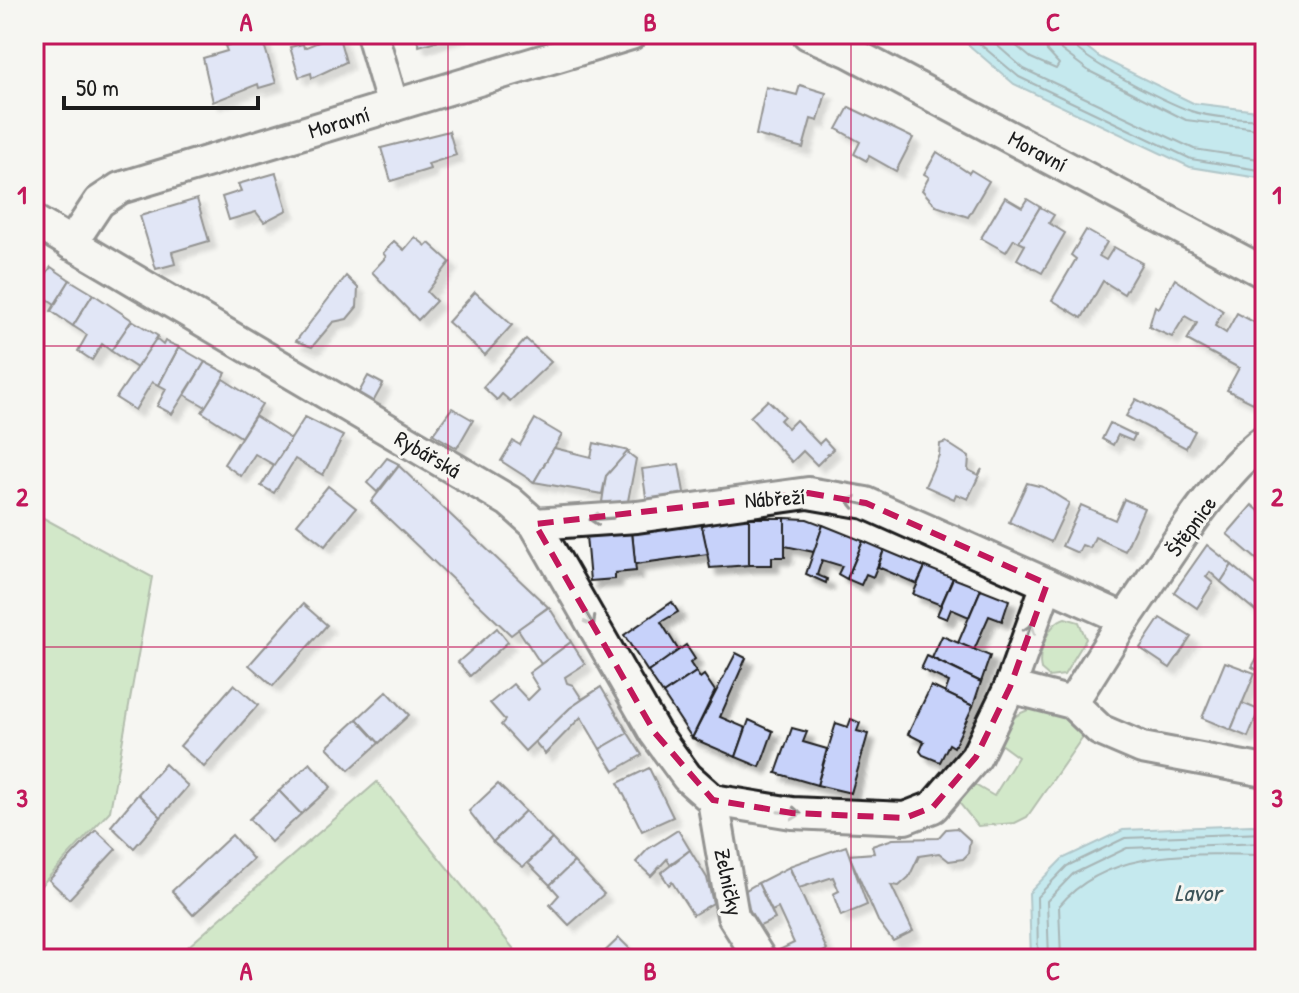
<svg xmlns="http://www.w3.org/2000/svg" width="1299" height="993" font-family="'Patrick Hand',sans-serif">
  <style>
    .green { fill: #a7d898; stroke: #627a5a; stroke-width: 2 }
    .water { fill: #8ad9e9; stroke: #5e8d97; stroke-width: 2 }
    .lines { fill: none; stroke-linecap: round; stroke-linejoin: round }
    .shore { stroke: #48686e; stroke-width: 2 }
    .building { fill: #c7d2fa; stroke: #1c1c1c; stroke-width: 2; filter: url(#shadow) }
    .street-casing { stroke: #1c1c1c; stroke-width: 36 }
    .street { stroke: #f6f6f2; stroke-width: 30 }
    .oneway { stroke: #949492 }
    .marked { fill: none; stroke: #c2185b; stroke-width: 6; stroke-dasharray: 16 10; stroke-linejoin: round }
    .grid { fill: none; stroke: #c2185b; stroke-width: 2; stroke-opacity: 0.55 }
    .labels { text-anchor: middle; stroke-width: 6; stroke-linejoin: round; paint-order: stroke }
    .street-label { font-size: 22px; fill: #1c1c1c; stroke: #f6f6f2 }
    .water-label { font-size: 24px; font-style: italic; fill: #3d555a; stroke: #f6f6f2 }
    .neatline { fill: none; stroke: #c2185b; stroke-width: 3 }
    .grid-label { font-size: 26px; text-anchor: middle; font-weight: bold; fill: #c2185b }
  </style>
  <defs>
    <filter id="shadow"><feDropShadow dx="7" dy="7" stdDeviation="2" flood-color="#0004"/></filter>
  </defs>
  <rect width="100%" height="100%" fill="#f6f6f2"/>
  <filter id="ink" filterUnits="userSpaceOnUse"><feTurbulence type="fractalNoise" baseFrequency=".0125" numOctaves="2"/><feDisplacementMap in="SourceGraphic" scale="16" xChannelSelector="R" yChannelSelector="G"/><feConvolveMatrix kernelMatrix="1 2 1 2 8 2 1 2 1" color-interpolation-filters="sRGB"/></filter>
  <g filter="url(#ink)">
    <g class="green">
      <polygon points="34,502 36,514 152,577 110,811 34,893"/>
      <path d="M1065 618 1079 622 1086 639 1064 675 1049 677 1041 670C1037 654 1048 623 1065 618Z"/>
      <path d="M1034 708 1057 711 1084 735 1027 817 1015 823 978 826 960 804 961 792 973 784 994 796 1018 757 999 743C1005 723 1013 714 1034 708Z"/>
      <polygon points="377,782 522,959 174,959"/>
    </g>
    <g class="water">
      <polygon points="956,34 1070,34 1099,57 1193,103 1265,112 1265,179 1190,167 1014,84"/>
      <polygon points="1251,825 1265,826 1265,959 1031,959 1029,893 1062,859 1123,830"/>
    </g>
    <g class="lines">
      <g class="shore">
        <polyline points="968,34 1019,77 1191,159 1265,171"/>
        <polyline points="984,34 1024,69 1194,149 1265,160"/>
        <polyline points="1002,34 1031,58 1056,69 1059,64 1047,51 1044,34"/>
        <polyline points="1056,34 1061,50 1089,71 1186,120 1265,130"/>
        <path d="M1066 34C1068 55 1168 103 1191 111 1212 118 1242 119 1265 120"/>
        <polyline points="1038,959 1037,897 1067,866 1125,838 1265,833"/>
        <polyline points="1049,959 1047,901 1073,874 1127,848 1265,843"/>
        <path d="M1061 959 1059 906C1108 847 1195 854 1265 855"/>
      </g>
    </g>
    <g class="building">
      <polygon points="338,34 346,62 312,78 311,73 299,77 290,47 303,44 304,48"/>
      <polygon points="415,34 459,34 419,46"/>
      <polygon points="261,35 276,83 259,88 258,84 213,102 203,58 227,51 225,46"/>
      <polygon points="800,85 826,93 818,121 811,119 803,148 756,135 766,87 797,95"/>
      <polygon points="849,107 913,138 896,171 869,156 867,161 854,154 860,142 837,129"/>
      <polygon points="449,131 456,155 428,164 430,169 391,181 381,148"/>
      <polygon points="937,152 969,173 971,170 989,181 968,217 936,206 922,190 929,177 924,174"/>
      <polygon points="276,173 287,210 264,222 256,212 229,220 222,197 241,191 238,184"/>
      <polygon points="1005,197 1022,207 1027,199 1040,207 1019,242 1014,239 1006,252 981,238"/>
      <polygon points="197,199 209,241 172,252 175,264 156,269 140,216"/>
      <polygon points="1040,207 1054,215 1049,223 1065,233 1042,273 1017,259 1025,245 1019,242"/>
      <polygon points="1086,230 1107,242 1099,256 1106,260 1114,247 1142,263 1124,294 1103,281 1082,318 1052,300 1076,259 1071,255"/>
      <polygon points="415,237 426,246 429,243 450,262 427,292 436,301 418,320 372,272 386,257 383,253 394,241 404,250"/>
      <polygon points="51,267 70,280 55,304 46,298 34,309 34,291"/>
      <polygon points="346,276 358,288 357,307 347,319 333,322 312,347 296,341"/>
      <polygon points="1175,279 1223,311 1215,326 1226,333 1237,313 1265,328 1265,381 1253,403 1227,390 1239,368 1187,340 1197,323 1185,316 1172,337 1149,327 1155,306 1159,308"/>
      <polygon points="70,280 93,294 73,326 51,311"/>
      <polygon points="475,292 512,325 485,355 448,322"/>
      <polygon points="93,294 132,320 111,351 102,344 92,360 78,351 87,335 73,326"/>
      <polygon points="132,320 158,336 137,368 111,351"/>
      <polygon points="158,336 157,340 163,345 165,341 179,347 158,385 152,382 135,410 116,398"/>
      <polygon points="526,339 551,362 510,401 502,394 497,400 483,387"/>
      <polygon points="179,347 205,362 172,414 157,406 166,389 159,385"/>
      <polygon points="205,362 226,373 206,407 185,395"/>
      <polygon points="368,376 383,384 372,404 357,396"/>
      <polygon points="223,379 262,404 241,437 202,412"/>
      <polygon points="1136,399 1195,431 1186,448 1126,416"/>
      <polygon points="768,400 784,416 780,420 788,428 796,420 819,444 824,439 833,449 817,465 803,451 792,462 750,417"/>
      <polygon points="452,408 473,420 457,448 433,434"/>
      <polygon points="255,416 291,439 274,465 255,454 241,476 224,464"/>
      <polygon points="305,417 343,436 323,475 295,459 274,493 261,486"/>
      <polygon points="535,419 562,435 534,482 501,461 513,441 520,445"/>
      <polygon points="1110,423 1135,435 1132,441 1118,435 1113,445 1102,439"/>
      <polygon points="946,442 969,457 968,470 978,475 982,469 968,499 956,494 954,499 925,486 939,455 940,444"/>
      <polygon points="594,443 629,451 606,476 602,494 534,482 554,448 591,457"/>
      <polygon points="627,452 636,459 627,506 602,502 606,476"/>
      <polygon points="387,458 399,464 377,492 367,483"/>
      <polygon points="679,464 685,498 647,504 642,469"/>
      <polygon points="399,466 548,607 511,635 371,502"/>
      <polygon points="1027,483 1043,487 1069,503 1051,542 1009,522"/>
      <polygon points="328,486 356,508 325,546 297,524"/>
      <polygon points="1124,499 1144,508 1125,551 1095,537 1090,548 1082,545 1078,553 1062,546 1081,505 1115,520"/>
      <polygon points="1252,505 1265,516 1265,558 1261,563 1227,534"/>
      <polygon points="749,518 749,565 710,568 701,522"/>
      <polygon points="749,518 785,518 785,557 772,557 772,565 749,565"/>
      <polygon points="785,518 807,519 823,525 814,552 785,546"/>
      <polygon points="701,522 708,554 635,564 632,532"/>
      <polygon points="823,525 863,541 847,579 838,574 842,566 822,560 817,575 827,579 826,583 806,574"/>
      <polygon points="632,532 636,571 615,573 615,579 590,581 586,536"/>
      <polygon points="863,541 884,550 873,577 866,574 861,585 847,579"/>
      <polygon points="1207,545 1232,565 1221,582 1210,572 1206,577 1213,583 1197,608 1174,592"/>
      <polygon points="884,550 925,567 917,584 878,567"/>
      <polygon points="1232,565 1265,592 1265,619 1221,582"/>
      <polygon points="925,567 953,578 941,605 913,594"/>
      <polygon points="953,578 981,589 969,617 951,609 947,619 937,615"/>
      <polygon points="981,589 1009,600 1002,621 989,616 974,650 958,643"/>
      <polygon points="672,602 678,612 661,622 679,651 648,672 624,635"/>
      <polygon points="303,604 327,625 273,686 249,665"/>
      <polygon points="549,607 571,642 541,664 518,629"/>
      <polygon points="1160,618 1191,637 1170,668 1140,648"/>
      <polygon points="497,628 508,642 470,676 458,662"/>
      <polygon points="942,636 990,656 981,682 932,658"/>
      <polygon points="571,642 585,664 565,677 567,683 573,685 582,699 601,687 570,708 525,751 501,725 505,720 490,703 513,684 528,700 539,689 529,673"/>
      <polygon points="686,645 695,659 690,663 696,672 663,694 648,672"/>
      <polygon points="736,653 746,658 720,717 746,728 736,757 692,738"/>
      <polygon points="1259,654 1265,657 1265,674 1252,667"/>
      <polygon points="927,656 981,682 973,706 945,693 949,682 921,669"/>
      <polygon points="1225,662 1255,673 1231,730 1202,718"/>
      <polygon points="696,672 700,678 704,675 715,691 692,738 663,694"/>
      <polygon points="234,684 258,705 204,767 180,746"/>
      <polygon points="931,686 973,706 954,747 949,744 940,762 923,755 920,751 924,742 908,734"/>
      <polygon points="601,687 628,733 600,749 581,717 545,754 535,742 570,708"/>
      <polygon points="387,691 409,715 379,743 357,719"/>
      <polygon points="1242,703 1259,710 1248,737 1231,730"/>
      <polygon points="357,719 379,743 349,770 327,747"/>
      <polygon points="851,719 860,723 857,731 868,734 851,793 817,785 836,723 848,727"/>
      <polygon points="749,720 773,731 760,767 736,757"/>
      <polygon points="792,728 807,732 803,742 827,749 817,785 776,773"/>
      <polygon points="628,733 642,755 614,771 600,749"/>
      <polygon points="310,763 331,787 301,814 279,791"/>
      <polygon points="165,764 188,786 161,817 138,794"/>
      <polygon points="649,768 673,817 642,831 618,783"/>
      <polygon points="498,784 525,811 493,842 469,811"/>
      <polygon points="279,791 301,814 271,842 249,819"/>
      <polygon points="138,794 161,817 134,848 111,826"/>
      <polygon points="525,811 552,839 523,867 493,842"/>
      <polygon points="957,828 970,840 968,854 963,859 949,861 939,853 919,856 909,877 899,886 891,885 913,931 893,941 878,921 849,855 874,853 872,846 893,839 938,838 946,829"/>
      <polygon points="96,830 116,849 69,899 49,880"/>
      <polygon points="678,830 690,850 670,864 667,859 651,876 636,862 648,849"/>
      <polygon points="232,835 253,859 193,915 172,891"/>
      <polygon points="552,839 574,862 550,885 528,863"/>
      <polygon points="846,846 867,905 841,916 833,894 839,891 833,877 799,888 789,866"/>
      <polygon points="690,850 707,878 713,903 693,915 672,882 669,885 661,873"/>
      <polygon points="574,862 604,894 569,925 550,905 559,895 550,885"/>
      <polygon points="789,867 827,950 809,959 776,959 773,953 794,943 778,908 772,911 758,883"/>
      <polygon points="758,883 775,919 758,927 741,893"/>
      <polygon points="619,938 640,959 597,959"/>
    </g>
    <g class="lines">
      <defs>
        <g id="street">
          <polyline points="372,34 393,106"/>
          <polyline points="808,34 850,52 1265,273"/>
          <polyline points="34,221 509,501 535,524 655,733 687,777 713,800 792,813 905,818 933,807 976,757 1010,687 1047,584 866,503 808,493 637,517 535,524"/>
          <polyline points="71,244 99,202 120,188 631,34"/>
          <polyline points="1047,584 1125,619 1072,703"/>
          <path d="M1125 619C1163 565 1213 479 1265 440"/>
          <polyline points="1010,687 1072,703 1100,730 1142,748 1265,771"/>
          <polyline points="713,800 733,916 760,959"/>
        </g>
      </defs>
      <use href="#street" class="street-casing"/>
      <use href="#street" class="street"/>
    </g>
    <defs><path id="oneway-shaft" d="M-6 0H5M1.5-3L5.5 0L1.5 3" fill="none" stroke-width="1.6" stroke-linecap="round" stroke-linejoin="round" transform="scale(2)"/></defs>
    <g class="oneway">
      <use href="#oneway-shaft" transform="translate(858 503) rotate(-167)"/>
      <use href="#oneway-shaft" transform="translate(601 519) rotate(176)"/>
      <use href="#oneway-shaft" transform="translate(588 616) rotate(60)"/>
      <use href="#oneway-shaft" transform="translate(1028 635) rotate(-71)"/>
      <use href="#oneway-shaft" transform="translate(790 813) rotate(5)"/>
    </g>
  </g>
  <path d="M0 0H1299V993H0ZM808 493 866 503 1047 584 1010 687 976 757 933 807 905 818 792 813 713 800 655 733 535 524Z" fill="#f6f6f2" fill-opacity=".55" fill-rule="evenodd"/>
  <path class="marked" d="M808 493 866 503 1047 584 1010 687 976 757 933 807 905 818 792 813 713 800 655 733 535 524Z"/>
  <path class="grid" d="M448 34V959M851 34V959M34 346H1265M34 647H1265"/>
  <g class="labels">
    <g class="street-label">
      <text transform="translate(339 122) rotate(-17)" y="8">Moravní</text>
      <text transform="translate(1038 151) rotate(28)" y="8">Moravní</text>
      <text transform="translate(428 454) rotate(30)" y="8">Rybářská</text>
      <text transform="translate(775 498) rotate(-4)" y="8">Nábřeží</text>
      <text transform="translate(1191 526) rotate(-54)" y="8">Štěpnice</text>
      <text transform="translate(729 882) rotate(78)" y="8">Zelničky</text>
    </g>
    <g class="water-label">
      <text x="1198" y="901">Lavor</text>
    </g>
  </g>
  <rect width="1299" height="993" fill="none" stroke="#f6f6f2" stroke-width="88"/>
  <path d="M64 96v12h194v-12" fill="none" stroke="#1c1c1c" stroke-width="4"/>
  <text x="76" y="96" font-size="24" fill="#1c1c1c" stroke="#f6f6f2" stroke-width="6" paint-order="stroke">50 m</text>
  <rect x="44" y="44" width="1211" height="905" class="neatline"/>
  <g class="grid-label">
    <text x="246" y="31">A</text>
    <text x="650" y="31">B</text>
    <text x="1053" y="31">C</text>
    <text x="22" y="204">1</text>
    <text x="1277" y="204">1</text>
    <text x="22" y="506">2</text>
    <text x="1277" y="506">2</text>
    <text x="22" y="807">3</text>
    <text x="1277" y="807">3</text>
    <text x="246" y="980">A</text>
    <text x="650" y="980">B</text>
    <text x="1053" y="980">C</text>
  </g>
</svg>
